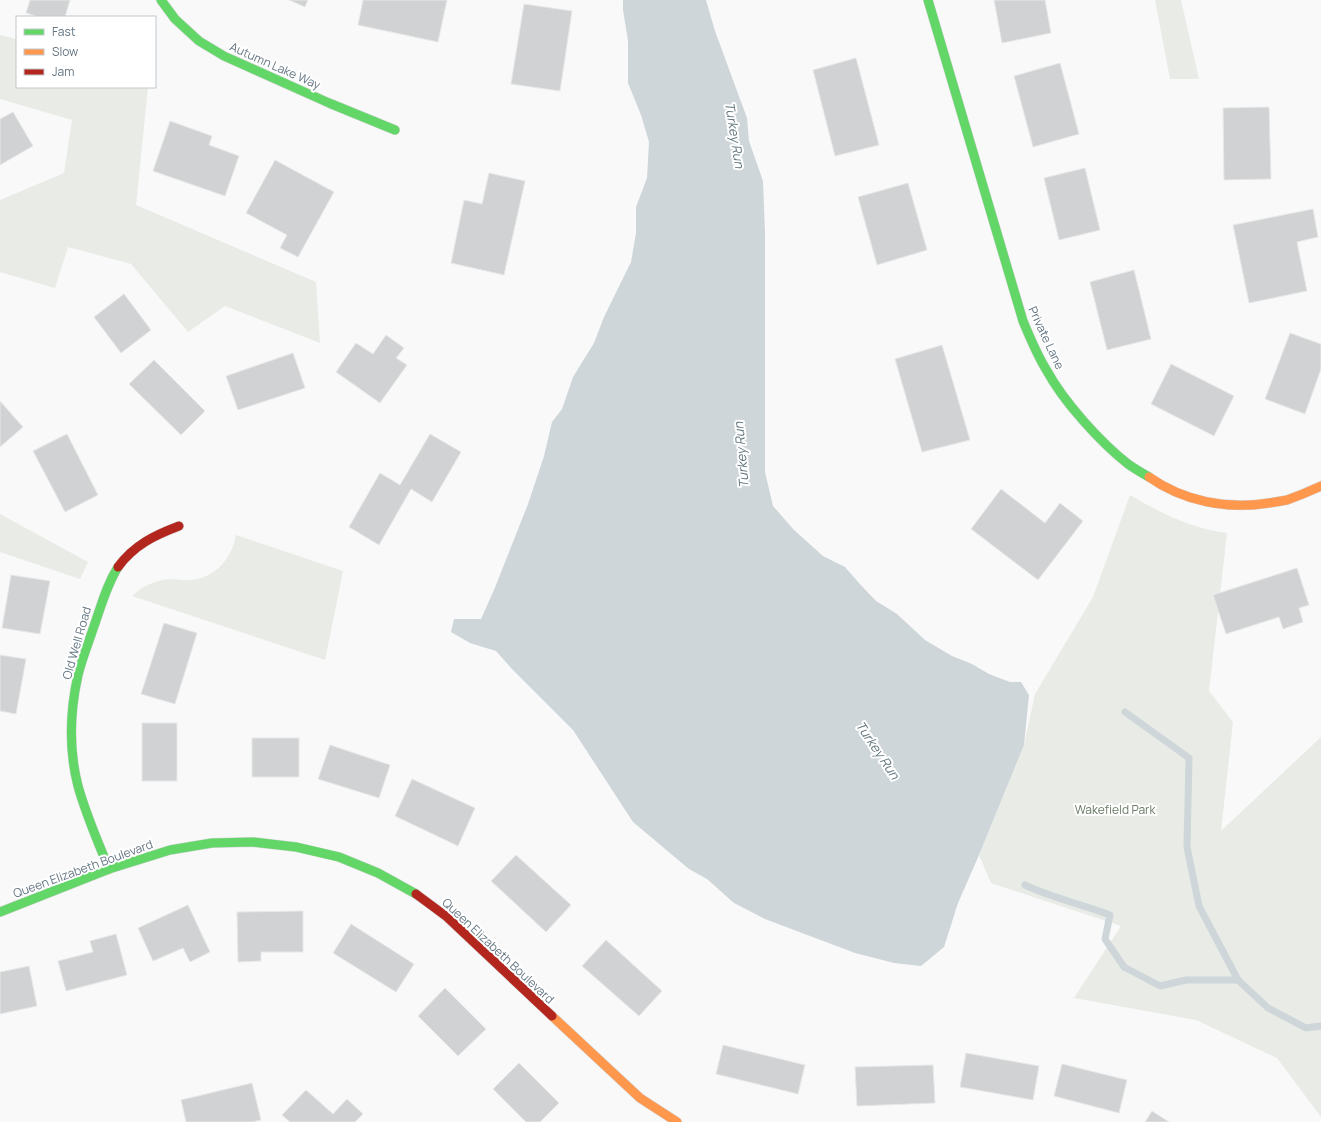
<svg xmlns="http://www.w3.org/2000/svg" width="1321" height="1122" font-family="Manrope,sans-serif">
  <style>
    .green { fill: #e8ebe6 }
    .water { fill: #ced6d9 }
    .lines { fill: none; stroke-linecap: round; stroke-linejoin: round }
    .stream { stroke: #ced6d9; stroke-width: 7 }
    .building { fill: #d0d2d3; stroke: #e8e8e8 }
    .fast-casing { stroke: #d5d6d7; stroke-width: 10 }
    .slow-casing { stroke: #d5d6d7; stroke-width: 10 }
    .jam-casing { stroke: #d5d6d7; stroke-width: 10 }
    .fast { stroke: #63d668; stroke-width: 9 }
    .slow { stroke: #ff974d; stroke-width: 9 }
    .jam { stroke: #b3261e; stroke-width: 9 }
    .labels { text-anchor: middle; stroke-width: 4; stroke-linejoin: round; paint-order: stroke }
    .street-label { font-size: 12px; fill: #657683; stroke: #fff }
    .park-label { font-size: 12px; fill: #687a64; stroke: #fff }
    .water-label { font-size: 13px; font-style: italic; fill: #60757c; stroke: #fff }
  </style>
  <rect width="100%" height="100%" fill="#f9f9f9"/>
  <g class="green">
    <polygon points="1155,0 1181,0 1199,79 1170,79"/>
    <polygon points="0,35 17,39 17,87 148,87 136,205 316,282 320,343 225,306 188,332 131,264 68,247 55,288 0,272 0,200 64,173 72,120 0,99"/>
    <path d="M1130 495C1160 513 1193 529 1227 533L1209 691 1233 722 1221 831 1321 737V1117L1277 1058 1196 1020 1074 998 1121 926 991 883 979 855 1024 745 1035 694 1093 597Z"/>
    <polygon points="0,514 88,562 80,579 0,552"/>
    <path d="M236 535 343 571 325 660 132 596C142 586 156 580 170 579 178 579 185 581 192 580 216 577 232 558 236 535Z"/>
  </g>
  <polygon class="water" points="623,0 706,0 715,31 747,118 749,141 763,181 765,233 765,472 773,506 794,530 823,556 845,567 858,582 876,601 897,614 925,640 952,656 972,664 989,674 1010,682 1021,682 1029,695 1024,745 979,855 958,903 944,947 921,966 894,963 855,953 765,919 734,903 707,879 689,869 633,822 573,730 512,669 496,651 470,643 451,632 454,619 481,619 494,590 528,504 544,456 552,422 562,409 573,377 594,343 604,317 631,262 636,233 636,207 647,178 649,142 641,115 628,83 628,41 623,10"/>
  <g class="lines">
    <g class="stream">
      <polyline points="1125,712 1189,758 1187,847 1199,906 1238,980 1268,1008 1306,1028 1321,1026"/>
      <path d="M1025 885C1052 898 1082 904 1110 915L1105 939 1124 967 1160 986 1186 980H1238"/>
    </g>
  </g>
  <g class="building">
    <polygon points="30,0 70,0 65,17 40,17 26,13"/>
    <polygon points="289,0 308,0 305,7"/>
    <polygon points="363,0 447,0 438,42 358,25"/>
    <polygon points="994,0 1045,0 1051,33 1002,43"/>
    <polygon points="524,4 572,11 560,91 511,84"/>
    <polygon points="856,58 879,145 835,156 813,70"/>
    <polygon points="1060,63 1079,134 1033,147 1014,76"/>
    <polygon points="1269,107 1271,179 1224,180 1223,108"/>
    <polygon points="13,112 33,146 0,165 0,119"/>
    <polygon points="170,121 212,136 209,145 239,156 225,196 153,171"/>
    <polygon points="275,160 334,192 298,257 280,248 287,235 246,213"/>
    <polygon points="1085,168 1100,230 1059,240 1044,178"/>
    <polygon points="489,173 525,181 504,275 451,263 464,200 482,204"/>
    <polygon points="908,183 927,250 877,265 858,197"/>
    <polygon points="1313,209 1318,237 1297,242 1307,291 1249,303 1233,225"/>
    <polygon points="1134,270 1151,339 1107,350 1090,282"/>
    <polygon points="124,294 151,330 121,353 94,317"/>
    <polygon points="1290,333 1321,344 1321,369 1305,414 1265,399"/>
    <polygon points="386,335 404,348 396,358 407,365 380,403 336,372 356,343 373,354"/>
    <polygon points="942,345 970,440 922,452 895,359"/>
    <polygon points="293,353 305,388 238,410 226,376"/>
    <polygon points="154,360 205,411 181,435 129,384"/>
    <polygon points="1171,364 1234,396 1214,436 1151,404"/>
    <polygon points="0,401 23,427 0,447"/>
    <polygon points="67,434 98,495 65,512 33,451"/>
    <polygon points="430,434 461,452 432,502 411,489 379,545 349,527 380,473 400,485"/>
    <polygon points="1001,489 1045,523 1060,503 1083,521 1038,580 971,529"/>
    <polygon points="1297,568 1309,605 1299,608 1303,622 1283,629 1279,617 1226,634 1213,595"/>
    <polygon points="11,575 50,581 40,634 2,628"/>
    <polygon points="164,623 197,633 175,704 141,694"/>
    <polygon points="0,655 26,659 16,714 0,711"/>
    <rect x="142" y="723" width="35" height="58"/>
    <rect x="252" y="738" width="47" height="39"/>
    <polygon points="330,745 390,765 379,798 318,779"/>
    <polygon points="412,779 475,808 458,846 395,816"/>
    <polygon points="516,855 571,905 546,932 491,881"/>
    <polygon points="188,905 210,952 190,962 183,948 153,961 138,928"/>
    <polygon points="303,911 303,952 261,952 261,961 238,962 237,912"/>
    <polygon points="351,924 414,964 396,992 333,953"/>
    <polygon points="116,934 127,975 66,991 58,961 93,952 90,941"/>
    <polygon points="606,940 662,991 639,1016 582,966"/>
    <polygon points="29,966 37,1006 0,1014 0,972"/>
    <polygon points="445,988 486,1029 458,1056 418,1016"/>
    <polygon points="723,1045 805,1065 798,1094 716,1074"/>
    <polygon points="966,1053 1039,1066 1033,1100 960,1087"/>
    <polygon points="519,1063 559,1103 540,1122 526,1122 493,1089"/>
    <polygon points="1062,1064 1127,1080 1119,1113 1054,1096"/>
    <polygon points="933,1065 935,1103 857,1106 855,1067"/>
    <polygon points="252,1083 261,1120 252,1122 186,1122 181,1100"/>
    <polygon points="306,1090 333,1114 347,1099 363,1114 355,1122 290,1122 282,1115"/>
    <polygon points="1152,1111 1169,1122 1145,1122"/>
  </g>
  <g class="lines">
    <defs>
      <g id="fast">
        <polyline points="161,0 175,19 199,41 224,56 329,103 395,130"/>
        <path d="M928 0 1023 321C1030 338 1037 355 1047 371 1064 402 1100 442 1128 464 1135 469 1142 473 1149 477"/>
        <path d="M109 869C98 842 86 815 78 786 69 751 70 711 78 675 82 659 88 644 93 629 101 607 106 586 118 567"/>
        <polyline points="0,912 109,869 170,850 212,843 253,842 296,847 339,857 378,873 416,894"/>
      </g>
      <g id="slow">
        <path d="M1149 477C1183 501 1227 510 1269 503 1275 502 1281 501 1287 500 1298 496 1310 491 1321 486"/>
        <polyline points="552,1016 640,1098 677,1122"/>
      </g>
      <g id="jam">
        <path d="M118 567C134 545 155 535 179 526"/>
        <polyline points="416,894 447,917 552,1016"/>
      </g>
    </defs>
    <use href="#fast" class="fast-casing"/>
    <use href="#slow" class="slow-casing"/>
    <use href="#jam" class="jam-casing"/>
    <use href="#fast" class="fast"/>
    <use href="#slow" class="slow"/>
    <use href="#jam" class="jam"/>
  </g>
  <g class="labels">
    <g class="street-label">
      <text transform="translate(275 66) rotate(24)" y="4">Autumn Lake Way</text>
      <text transform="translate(1046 338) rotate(65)" y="4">Private Lane</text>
      <text transform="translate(77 643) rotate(-74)" y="4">Old Well Road</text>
      <text transform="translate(83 869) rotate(-20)" y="4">Queen Elizabeth Boulevard</text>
      <text transform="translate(498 951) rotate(43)" y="4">Queen Elizabeth Boulevard</text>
    </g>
    <g class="park-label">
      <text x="1115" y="814">Wakefield Park</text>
    </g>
    <g class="water-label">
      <text transform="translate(735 135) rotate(81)" y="5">Turkey Run</text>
      <text transform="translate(741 455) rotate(-95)" y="5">Turkey Run</text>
      <text transform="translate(878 750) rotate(56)" y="5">Turkey Run</text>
    </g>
  </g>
  <rect x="16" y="16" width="140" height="72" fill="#ffffff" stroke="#c1c8cd"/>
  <rect x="24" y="29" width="20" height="6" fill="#63d668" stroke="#c1c8cd"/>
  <text x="52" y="36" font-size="12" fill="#657683">Fast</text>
  <rect x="24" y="49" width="20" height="6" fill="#ff974d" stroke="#c1c8cd"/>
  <text x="52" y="56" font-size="12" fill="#657683">Slow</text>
  <rect x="24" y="69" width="20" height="6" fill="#b3261e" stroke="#c1c8cd"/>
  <text x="52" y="76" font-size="12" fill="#657683">Jam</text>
</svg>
